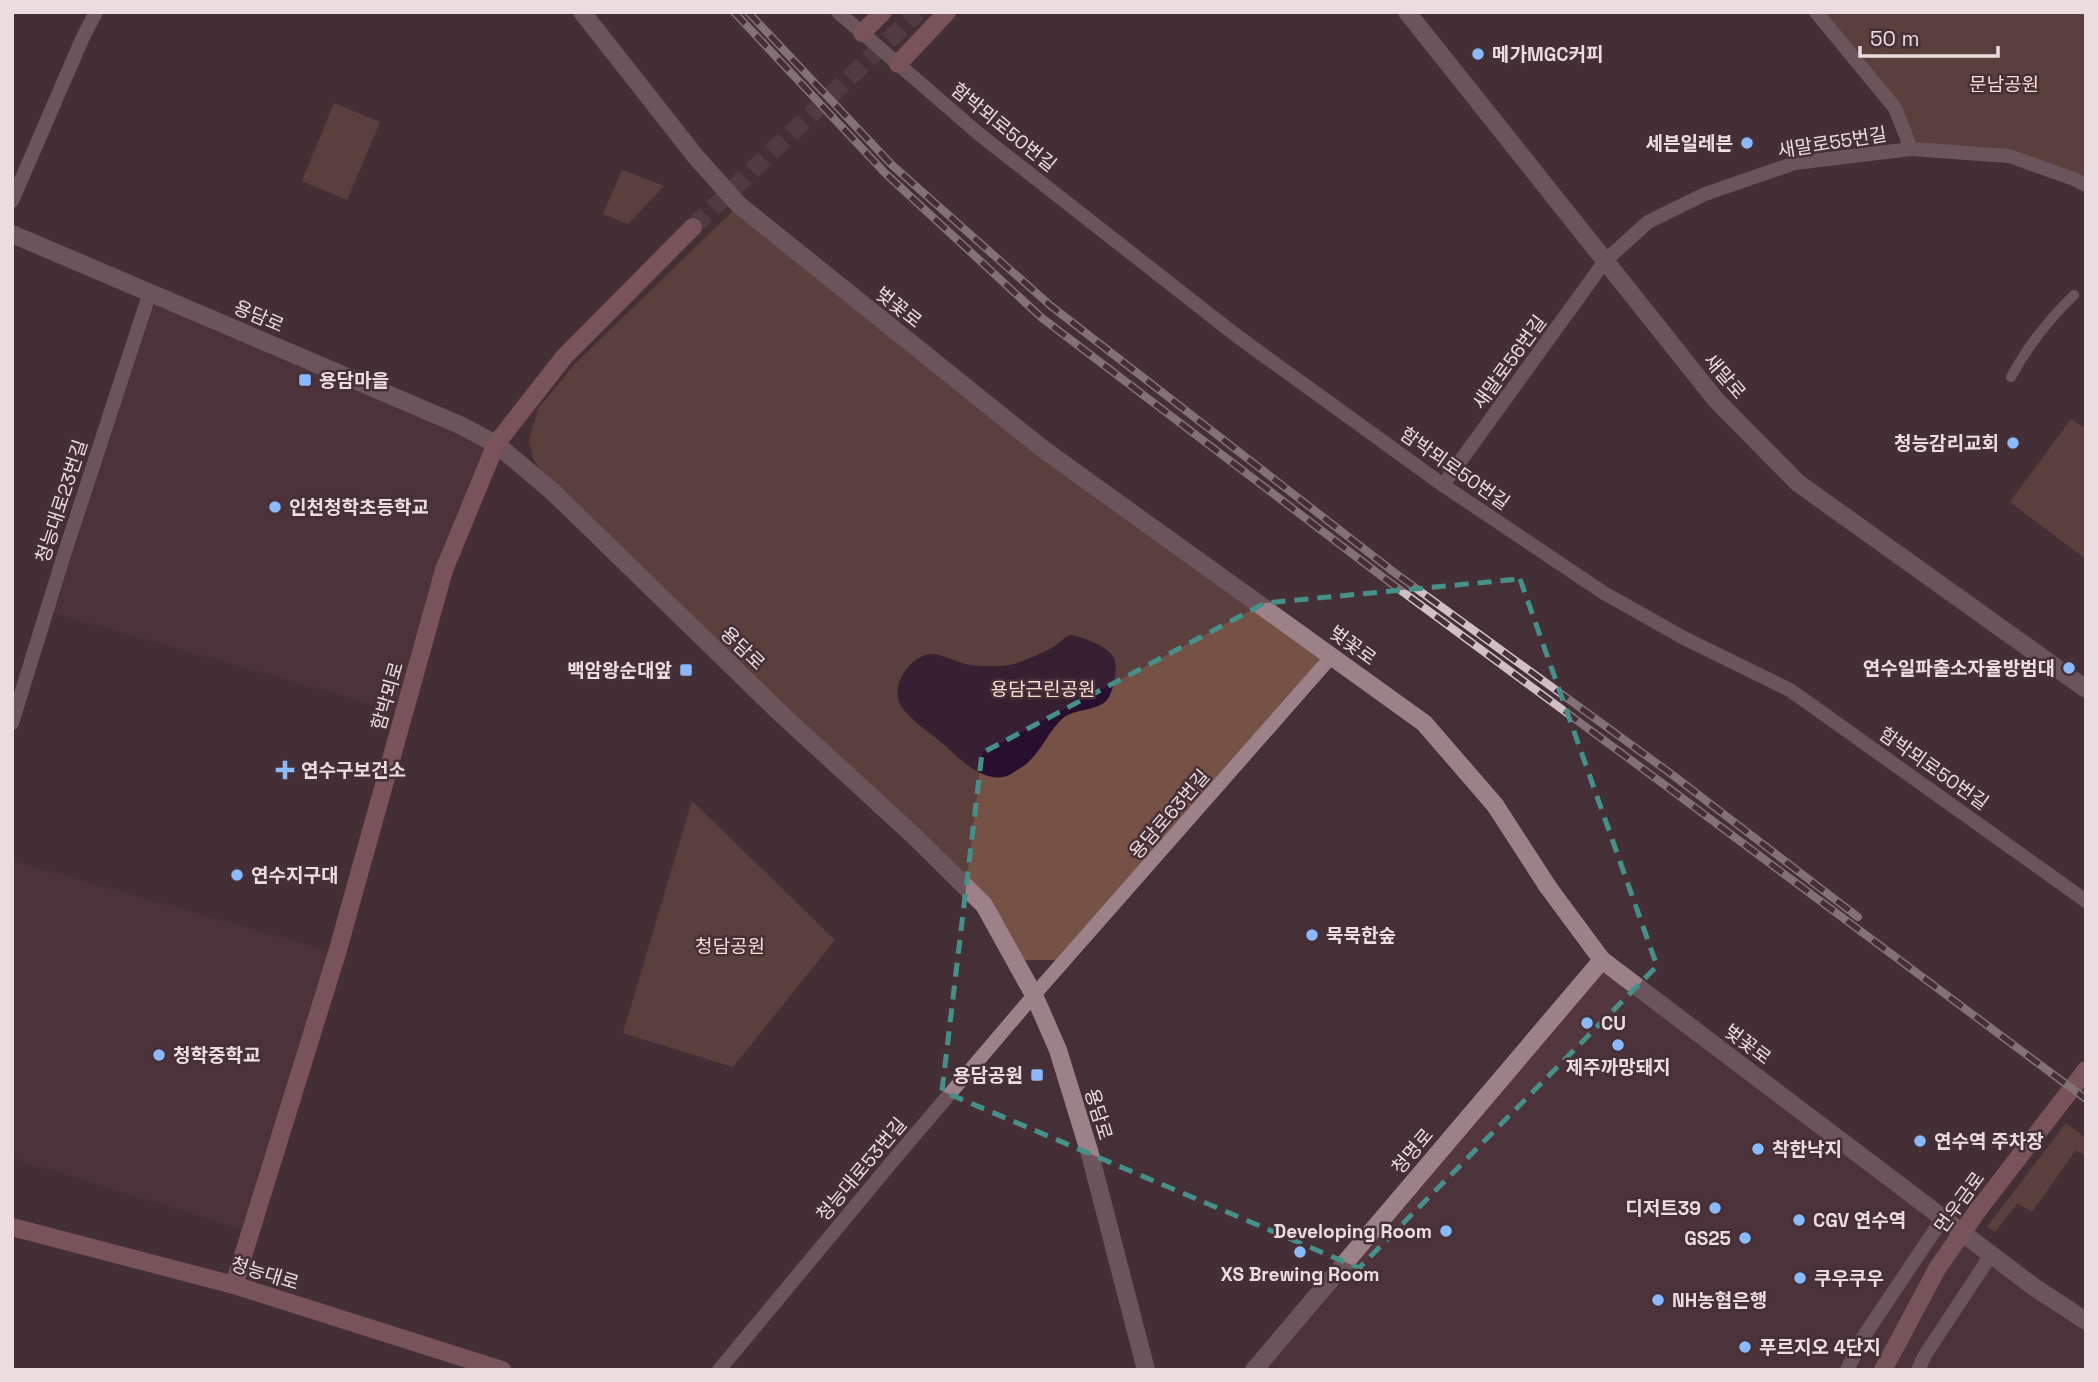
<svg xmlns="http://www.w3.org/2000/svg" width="2098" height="1382" font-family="'Space Grotesk','Noto Sans KR',sans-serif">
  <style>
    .built { fill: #54363f }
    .green { fill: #765246 }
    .water { fill: #280e2f }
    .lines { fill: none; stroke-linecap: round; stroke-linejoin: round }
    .secondary-tunnel { stroke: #5f4a50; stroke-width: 18; stroke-dasharray: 18 9; stroke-linecap: butt }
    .pedestrian { stroke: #9c8189; stroke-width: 10 }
    .minor { stroke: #9c8189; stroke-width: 14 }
    .tertiary { stroke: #9c8189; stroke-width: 18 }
    .secondary { stroke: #b67e85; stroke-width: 18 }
    .rail-casing { stroke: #d0c0c5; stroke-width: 8 }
    .rail { stroke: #463037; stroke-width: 5; stroke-dasharray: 16; stroke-linecap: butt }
    .marked { fill: none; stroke: #46908a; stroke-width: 5; stroke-dasharray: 14 9; stroke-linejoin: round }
    .poi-dot { fill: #8bbafc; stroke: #463037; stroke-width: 2.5 }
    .labels { text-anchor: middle; stroke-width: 5; stroke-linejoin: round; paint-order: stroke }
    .poi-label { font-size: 19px; font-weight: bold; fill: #ebdce0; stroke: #463037; text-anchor: start }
    .park-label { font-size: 19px; fill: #fcdbd0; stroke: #463037 }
    .street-label { font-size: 19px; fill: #ebdce0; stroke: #463037 }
  </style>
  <rect width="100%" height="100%" fill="#463037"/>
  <g class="built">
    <polygon points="150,292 496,444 404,713 47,611"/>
    <polygon points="12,861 337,953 251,1232 12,1158"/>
    <polygon points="1602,960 2086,1316 2086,1370 1247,1370"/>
  </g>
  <g class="green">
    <polygon points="1816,12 2086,12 2086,185 2009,156 1911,149 1895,108"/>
    <polygon points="334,103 380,122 347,200 302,181"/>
    <polygon points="622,170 664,186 628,224 603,214"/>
    <polygon points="739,205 1043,449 1332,656 1065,960 1015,960 988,913 553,492 533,458 529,440 538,409 575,364"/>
    <polygon points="2071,419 2086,429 2086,559 2010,502"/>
    <polygon points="692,801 835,940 733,1067 623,1033"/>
    <polygon points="2066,1123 2086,1138 2086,1156 2076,1150 2032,1212 2018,1203 1995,1232 1987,1227"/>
  </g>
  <path class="water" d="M1070 635C1083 637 1105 645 1113 656 1117 661 1116 675 1114 682 1113 688 1110 697 1106 701 1094 712 1075 708 1062 719 1045 735 1039 759 1017 770 1013 773 1009 776 1003 777 977 781 955 753 936 738 924 729 909 718 901 706 889 687 910 655 931 654 941 654 952 660 962 663 976 667 994 667 1009 665 1018 664 1045 652 1053 647 1060 643 1063 638 1070 635Z"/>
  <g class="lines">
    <polyline class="secondary-tunnel" points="693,227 918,12"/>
    <path class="pedestrian" d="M2011 377C2028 346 2049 319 2074 295"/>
    <g class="minor">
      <polyline points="838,12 979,134 1237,336 1443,485 1604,593 1684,638 1790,690 2086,901"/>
      <polyline points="1816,12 1895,108 1911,149"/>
      <polyline points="12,201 83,37 96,12"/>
      <polyline points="1443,485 1605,261 1648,222 1705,194 1795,163 1911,149 2009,156 2074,179 2086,185"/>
      <polyline points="12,723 63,558 150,292"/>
      <polyline points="719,1370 896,1157 1034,995 1332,656"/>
      <polyline points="1847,1370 1864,1336 1943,1218"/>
      <polyline points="1918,1370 1925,1355 1991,1255"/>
    </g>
    <g class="tertiary">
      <polyline points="582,12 696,157 739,205 1043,449 1424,723 1495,805 1548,887 1602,960 2034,1287 2086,1321"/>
      <polyline points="1407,12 1716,400 1798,483 2086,689"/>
      <polyline points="12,234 460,425 496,444 553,492 778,711 913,835 984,905 1034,995 1058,1050 1090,1154 1146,1370"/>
      <polyline points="1254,1370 1602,960"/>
    </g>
    <g class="secondary">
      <polyline points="862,33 883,12"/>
      <polyline points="898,64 947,12"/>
      <polyline points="12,1227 234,1285 502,1370"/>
      <polyline points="234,1285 337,953 444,570 496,444 564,357 693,227"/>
      <polyline points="1883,1370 1937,1269 1978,1210 2086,1070"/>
    </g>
    <defs>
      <g id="rail">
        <polyline points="734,12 885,173 1042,318 1388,581 1662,783 2086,1099"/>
        <polyline points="748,12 892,165 1051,306 1395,573 1670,773 1858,917"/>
      </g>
    </defs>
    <use href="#rail" class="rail-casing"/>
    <use href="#rail" class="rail"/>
  </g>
  <path d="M0 0H2098V1382H0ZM1520 579 1657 966 1359 1268 942 1091 982 753 1265 603Z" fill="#463037" fill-opacity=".55" fill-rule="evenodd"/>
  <path class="marked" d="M1520 579 1657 966 1359 1268 942 1091 982 753 1265 603Z"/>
  <g class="poi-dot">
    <circle cx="1478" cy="54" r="7"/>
    <circle cx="1747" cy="143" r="7"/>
    <rect x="298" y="373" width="14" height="14" rx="3.5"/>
    <circle cx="2013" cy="443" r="7"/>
    <circle cx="275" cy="507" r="7"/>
    <circle cx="2069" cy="668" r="7"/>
    <rect x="679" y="663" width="14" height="14" rx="3.5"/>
    <path d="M281.5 759.5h7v7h7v7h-7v7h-7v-7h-7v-7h7z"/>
    <circle cx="237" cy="875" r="7"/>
    <circle cx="1312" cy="935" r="7"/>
    <circle cx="1587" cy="1023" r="7"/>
    <circle cx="1618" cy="1045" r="7"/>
    <circle cx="159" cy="1055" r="7"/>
    <rect x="1030" y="1068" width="14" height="14" rx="3.5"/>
    <circle cx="1920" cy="1141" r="7"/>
    <circle cx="1758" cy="1149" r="7"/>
    <circle cx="1715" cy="1208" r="7"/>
    <circle cx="1799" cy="1220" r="7"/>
    <circle cx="1446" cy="1231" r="7"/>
    <circle cx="1745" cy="1238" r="7"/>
    <circle cx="1300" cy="1252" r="7"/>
    <circle cx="1800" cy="1278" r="7"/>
    <circle cx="1658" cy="1300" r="7"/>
    <circle cx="1745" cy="1347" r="7"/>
  </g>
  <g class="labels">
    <g class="poi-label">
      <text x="1492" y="61">메가MGC커피</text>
      <text x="1733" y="150" text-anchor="end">세븐일레븐</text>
      <text x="319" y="387">용담마을</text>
      <text x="1999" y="450" text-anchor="end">청능감리교회</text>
      <text x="289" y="514">인천청학초등학교</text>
      <text x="2055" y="675" text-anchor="end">연수일파출소자율방범대</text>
      <text x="672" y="677" text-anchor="end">백암왕순대앞</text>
      <text x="301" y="777">연수구보건소</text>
      <text x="251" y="882">연수지구대</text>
      <text x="1326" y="942">묵묵한숲</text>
      <text x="1601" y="1030">CU</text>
      <text x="173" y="1062">청학중학교</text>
      <text x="1618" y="1074" text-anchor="middle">제주까망돼지</text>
      <text x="1023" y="1082" text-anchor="end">용담공원</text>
      <text x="1934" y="1148">연수역 주차장</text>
      <text x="1772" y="1156">착한낙지</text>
      <text x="1701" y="1215" text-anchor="end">디저트39</text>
      <text x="1813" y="1227">CGV 연수역</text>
      <text x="1432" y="1238" text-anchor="end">Developing Room</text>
      <text x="1731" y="1245" text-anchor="end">GS25</text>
      <text x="1300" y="1281" text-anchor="middle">XS Brewing Room</text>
      <text x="1814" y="1285">쿠우쿠우</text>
      <text x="1672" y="1307">NH농협은행</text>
      <text x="1759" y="1354">푸르지오 4단지</text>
    </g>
    <g class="park-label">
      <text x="2004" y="91">문남공원</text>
      <text x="1043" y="696">용담근린공원</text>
      <text x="730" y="953">청담공원</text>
    </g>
    <g class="street-label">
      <text transform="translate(1004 127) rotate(39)" y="7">함박뫼로50번길</text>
      <text transform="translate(1832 142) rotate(-9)" y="7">새말로55번길</text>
      <text transform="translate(899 307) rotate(38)" y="7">벚꽃로</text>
      <text transform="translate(259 316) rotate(23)" y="7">용담로</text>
      <text transform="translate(1509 362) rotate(-54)" y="7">새말로56번길</text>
      <text transform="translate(1725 376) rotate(49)" y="7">새말로</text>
      <text transform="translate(1455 468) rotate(35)" y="7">함박뫼로50번길</text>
      <text transform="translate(61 501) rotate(-72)" y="7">청능대로23번길</text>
      <text transform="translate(1353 645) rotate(36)" y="7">벚꽃로</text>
      <text transform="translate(743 648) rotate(44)" y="7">용담로</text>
      <text transform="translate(387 696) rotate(-74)" y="7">함박뫼로</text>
      <text transform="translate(1934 768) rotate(35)" y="7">함박뫼로50번길</text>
      <text transform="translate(1169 814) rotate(-49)" y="7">용담로63번길</text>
      <text transform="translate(1748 1044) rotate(37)" y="7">벚꽃로</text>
      <text transform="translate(1099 1114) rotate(73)" y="7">용담로</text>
      <text transform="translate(1412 1151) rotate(-50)" y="7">청명로</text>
      <text transform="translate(861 1169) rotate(-50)" y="7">청능대로53번길</text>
      <text transform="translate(1959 1202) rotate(-54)" y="7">먼우금로</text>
      <text transform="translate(265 1273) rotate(17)" y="7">청능대로</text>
    </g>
  </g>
  <rect width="2098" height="1382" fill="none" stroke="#ebdce0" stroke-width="28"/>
  <path d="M1860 46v10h138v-10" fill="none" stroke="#ebdce0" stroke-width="3.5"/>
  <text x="1870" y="46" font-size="21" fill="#ebdce0" stroke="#463037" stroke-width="5" paint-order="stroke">50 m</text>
</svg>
